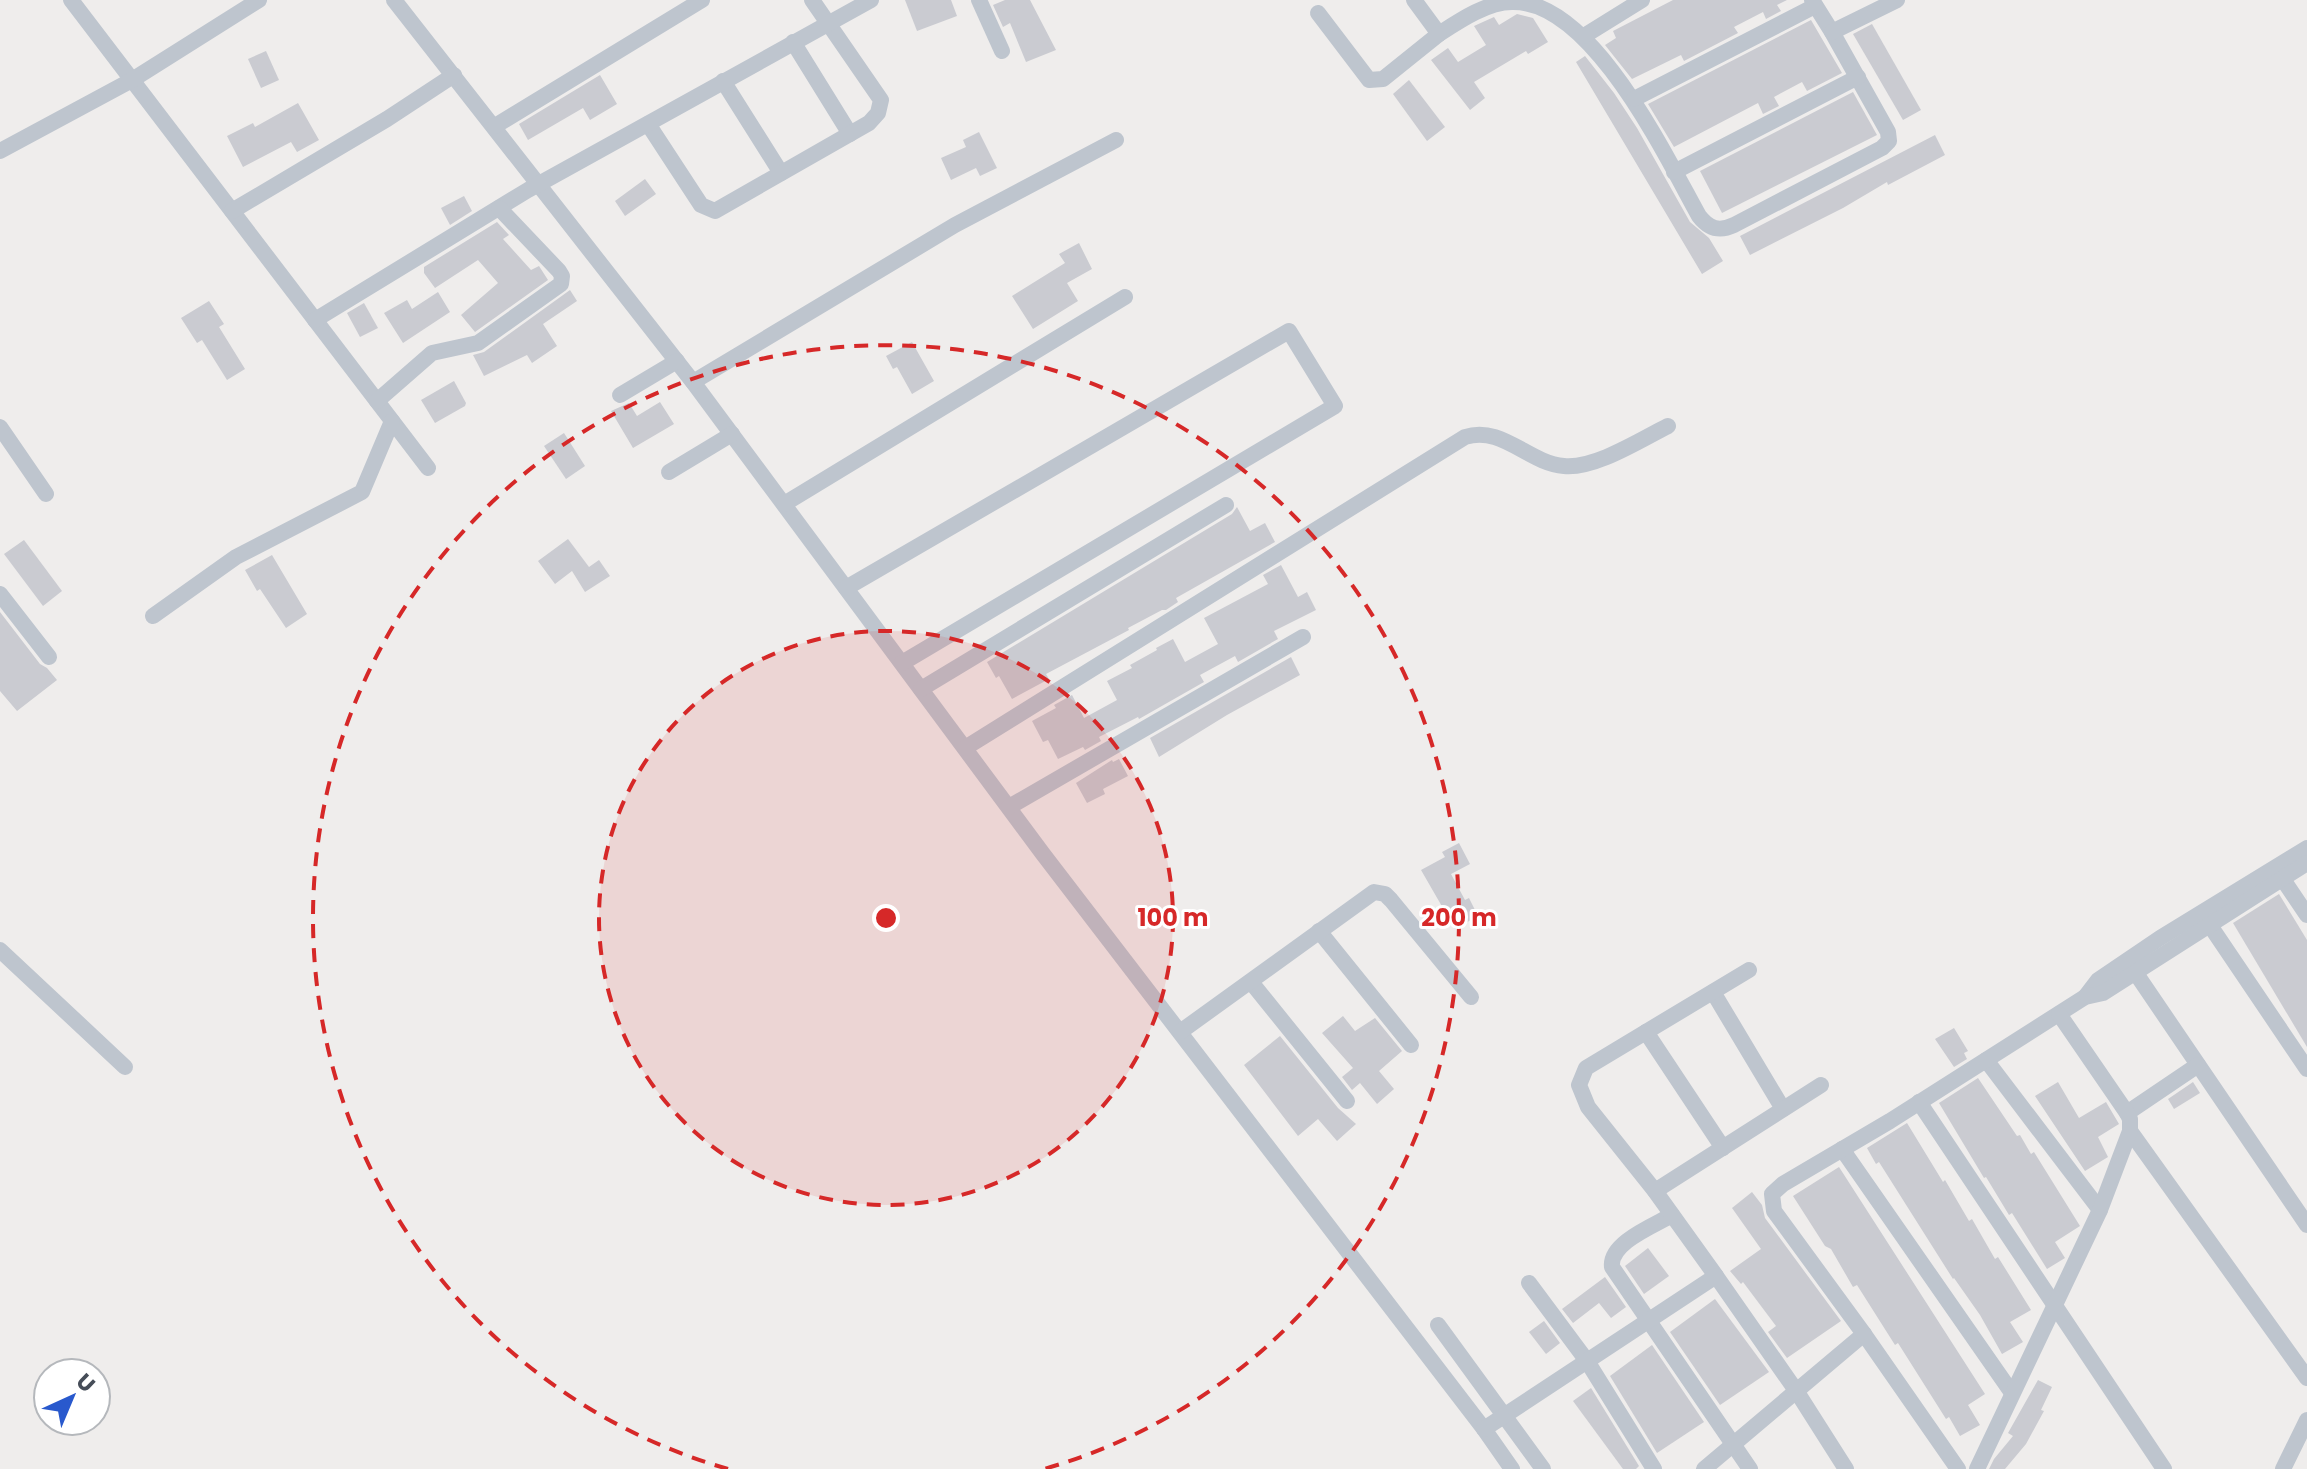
<svg xmlns="http://www.w3.org/2000/svg" width="2307" height="1469" font-family="Poppins,sans-serif">
  <style>
    .building { fill: #cacbd1 }
    .lines { fill: none; stroke-linecap: round; stroke-linejoin: round }
    .street { stroke: #bec5ce; stroke-width: 16 }
    .ring { fill: none; stroke: #d62828; stroke-width: 4; stroke-dasharray: 14 10 }
    .centre { fill: #d62828; stroke: #fff; stroke-width: 4 }
    .ring-label { font-size: 24px; text-anchor: middle; font-weight: bold; fill: #d62828; stroke: #fff; stroke-width: 6; stroke-linejoin: round; paint-order: stroke }
  </style>
  <rect width="100%" height="100%" fill="#efedec"/>
  <g class="building">
    <polygon points="905,0 951,0 957,16 917,31"/>
    <polygon points="1005,0 1030,0 1056,50 1026,62 1010,23 1003,27 993,5"/>
    <polygon points="1673,0 1787,0 1777,5 1781,11 1766,19 1763,12 1734,27 1738,33 1684,61 1681,55 1632,79 1605,45 1616,38 1613,31"/>
    <polygon points="1517,14 1533,18 1548,42 1528,54 1526,51 1474,82 1485,98 1470,110 1431,60 1448,48 1458,62 1486,45 1474,26 1494,17 1499,25"/>
    <polygon points="1811,20 1842,73 1807,91 1802,82 1774,97 1779,106 1763,114 1758,103 1674,147 1648,104"/>
    <polygon points="1872,24 1921,110 1903,120 1853,34"/>
    <polygon points="266,51 279,80 261,88 248,59"/>
    <polygon points="1585,56 1614,93 1637,128 1690,222 1709,238 1723,261 1702,274 1576,62"/>
    <polygon points="600,75 617,104 590,120 583,108 528,140 519,124"/>
    <polygon points="1409,80 1445,127 1427,141 1393,94"/>
    <polygon points="1853,92 1877,135 1722,213 1700,171"/>
    <polygon points="298,103 319,140 297,152 291,142 243,167 227,136 253,123 255,127"/>
    <polygon points="979,132 997,168 980,176 976,168 951,180 941,158 966,147 963,140"/>
    <polygon points="1935,135 1945,155 1888,185 1887,182 1843,208 1750,255 1740,236"/>
    <polygon points="645,179 656,194 625,216 615,201"/>
    <polygon points="464,196 472,211 450,225 441,208"/>
    <polygon points="497,222 509,235 503,239 531,270 539,266 548,280 475,332 461,315 498,283 478,260 435,288 424,273 424,267"/>
    <polygon points="1079,243 1092,269 1067,283 1078,301 1033,329 1012,296 1065,263 1059,254"/>
    <polygon points="570,290 577,301 543,324 557,346 532,363 527,355 484,376 473,355 484,352"/>
    <polygon points="438,292 450,312 403,343 384,313 407,300 412,309"/>
    <polygon points="209,301 224,324 219,327 245,369 227,380 202,340 197,343 181,318"/>
    <polygon points="364,303 378,328 360,337 347,313"/>
    <polygon points="912,342 934,381 912,394 897,367 893,369 886,356"/>
    <polygon points="454,381 466,403 465,406 435,423 421,400"/>
    <polygon points="660,402 674,424 633,448 611,411 629,403 637,416"/>
    <polygon points="564,433 585,466 566,479 544,446"/>
    <polygon points="1237,507 1250,531 1265,523 1275,542 1176,598 1178,602 1166,610 1162,610 1128,628 1129,630 1046,674 1049,679 1012,699 999,676 996,678 987,662 1232,514"/>
    <polygon points="568,539 589,567 599,560 610,576 585,592 572,571 555,584 538,561"/>
    <polygon points="24,540 62,591 43,606 4,554"/>
    <polygon points="272,555 307,614 286,628 260,589 257,591 245,570"/>
    <polygon points="1281,565 1298,597 1307,592 1316,610 1274,631 1278,639 1238,662 1235,656 1200,675 1204,682 1139,719 1138,717 1099,737 1101,741 1085,750 1083,747 1058,759 1048,740 1043,742 1032,721 1056,708 1054,705 1072,695 1084,718 1117,700 1107,681 1132,668 1130,665 1157,650 1156,648 1173,639 1185,662 1218,644 1204,618 1268,584 1263,575"/>
    <polygon points="0,612 40,664 47,668 57,680 17,711 0,691"/>
    <polygon points="1291,657 1300,675 1227,715 1159,757 1150,738"/>
    <polygon points="1119,759 1128,776 1103,789 1105,794 1087,803 1076,783 1112,760 1113,762"/>
    <polygon points="1459,843 1470,864 1451,874 1465,900 1469,898 1478,916 1455,929 1421,870 1445,857 1442,852"/>
    <polygon points="2279,894 2307,940 2307,1047 2233,923"/>
    <polygon points="1343,1016 1355,1031 1375,1018 1402,1051 1379,1071 1394,1089 1377,1104 1360,1083 1352,1090 1342,1077 1353,1068 1322,1033"/>
    <polygon points="1954,1028 1968,1051 1964,1053 1967,1059 1954,1067 1935,1039"/>
    <polygon points="1280,1036 1338,1108 1356,1124 1337,1141 1318,1119 1298,1136 1244,1065"/>
    <polygon points="1978,1078 2017,1136 2020,1135 2031,1154 2034,1152 2080,1226 2055,1242 2065,1258 2047,1269 2012,1213 2009,1215 1986,1177 1984,1178 1939,1103"/>
    <polygon points="2058,1082 2079,1118 2106,1102 2119,1124 2098,1137 2108,1157 2085,1171 2035,1096"/>
    <polygon points="2193,1082 2200,1093 2174,1109 2168,1099"/>
    <polygon points="1907,1123 1943,1182 1945,1180 1969,1221 1972,1219 1995,1259 1998,1257 2031,1310 2010,1322 2023,1342 2002,1354 1980,1315 1954,1278 1953,1279 1879,1162 1876,1164 1867,1148"/>
    <polygon points="1839,1167 1985,1394 1968,1405 1980,1425 1960,1436 1949,1417 1946,1419 1898,1343 1895,1345 1857,1285 1853,1287 1831,1249 1825,1246 1793,1196"/>
    <polygon points="1752,1192 1762,1205 1765,1218 1841,1321 1787,1358 1768,1332 1776,1326 1743,1282 1741,1284 1730,1271 1761,1249 1732,1208"/>
    <polygon points="1648,1248 1669,1276 1644,1294 1625,1266"/>
    <polygon points="1605,1277 1626,1307 1611,1318 1599,1303 1573,1323 1562,1309"/>
    <polygon points="1715,1299 1769,1372 1720,1405 1670,1332"/>
    <polygon points="1544,1321 1560,1343 1546,1354 1529,1332"/>
    <polygon points="1652,1345 1704,1422 1657,1453 1610,1376"/>
    <polygon points="2038,1380 2052,1387 2041,1410 2044,1411 2026,1444 2005,1469 1989,1469 1994,1459 2013,1436 2008,1433"/>
    <polygon points="1591,1388 1639,1466 1636,1469 1623,1469 1573,1401"/>
  </g>
  <g class="lines">
    <g class="street">
      <polyline points="71,0 428,468"/>
      <polyline points="394,0 693,382 1043,854 1484,1429 1512,1469"/>
      <polyline points="979,0 1002,51"/>
      <path d="M1414 0 1439 34C1459 21 1487 2 1512 2 1592 0 1666 157 1699 216 1709 229 1719 232 1734 225L1882 148 1889 141 1888 132 1832 32 1812 0"/>
      <polyline points="1318,13 1369,80 1383,79 1439,34"/>
      <polyline points="1832,32 1897,0"/>
      <polyline points="1584,36 1642,0"/>
      <polyline points="793,42 850,134"/>
      <polyline points="723,81 781,173"/>
      <polyline points="1634,99 1815,6"/>
      <polyline points="648,124 701,205 715,211 869,123 878,113 881,100 812,0"/>
      <polyline points="495,126 702,0"/>
      <polyline points="0,151 132,80 259,0"/>
      <polyline points="1674,172 1858,77"/>
      <polyline points="232,211 387,119 454,75"/>
      <polyline points="315,320 528,190 871,0"/>
      <polyline points="693,382 955,225 1116,140"/>
      <polyline points="620,395 677,361"/>
      <polyline points="377,401 432,353 478,343 561,284 562,276 559,271 499,208"/>
      <polyline points="0,427 46,494"/>
      <polyline points="669,472 732,434"/>
      <polyline points="784,504 1125,297"/>
      <polyline points="846,588 1289,331 1335,406 902,663"/>
      <polyline points="0,594 49,657"/>
      <polyline points="153,616 236,557 362,492 392,421"/>
      <polyline points="921,689 1226,505"/>
      <path d="M965 748 1465 437C1502 425 1528 463 1564 466 1595 469 1640 440 1668 426"/>
      <polyline points="1009,807 1303,637"/>
      <polyline points="2282,878 2307,915"/>
      <polyline points="2209,924 2307,1069"/>
      <polyline points="1319,931 1411,1045"/>
      <polyline points="0,950 125,1067"/>
      <polyline points="2135,972 2307,1225"/>
      <polyline points="1251,982 1347,1101"/>
      <polyline points="1713,992 1783,1109"/>
      <polyline points="2085,997 2098,980 2160,938 2307,848"/>
      <polyline points="1180,1032 1374,892 1385,894 1391,900 1471,997"/>
      <polyline points="1646,1032 1723,1148"/>
      <polyline points="1986,1060 2100,1210"/>
      <polyline points="1919,1102 2164,1469"/>
      <polyline points="2127,1113 2198,1065"/>
      <polyline points="2130,1131 2307,1378"/>
      <polyline points="1842,1149 2012,1393"/>
      <polyline points="1655,1191 1821,1085"/>
      <path d="M1672 1215C1653 1226 1609 1243 1612 1267L1750 1469"/>
      <polyline points="1716,1276 1655,1191 1588,1107 1579,1085 1586,1068 1749,970"/>
      <polyline points="1529,1283 1587,1361 1654,1469"/>
      <polyline points="1438,1325 1543,1469"/>
      <polyline points="1484,1429 1716,1276 1797,1392 1846,1469"/>
      <polyline points="1704,1469 1864,1334"/>
      <polyline points="1958,1469 1864,1334 1774,1211 1772,1194 1783,1184 1890,1121 2085,997 2103,993 2307,863"/>
      <polyline points="1977,1469 2100,1210 2130,1131 2130,1119 2127,1113 2059,1014"/>
      <polyline points="2283,1469 2307,1420"/>
    </g>
  </g>
  <circle cx="886" cy="918" r="287" fill="#d62828" fill-opacity=".12"/>
  <g class="ring">
    <circle cx="886" cy="918" r="287"/>
    <path d="M728 1469A573 573 0 1 1 1044 1469"/>
  </g>
  <circle cx="886" cy="918" r="12" class="centre"/>
  <g class="ring-label">
    <text x="1173" y="926">100 m</text>
    <text x="1459" y="926">200 m</text>
  </g>
  <g transform="translate(72 1397) rotate(44)"><circle r="38" fill="#ffffff" stroke="#b5b8bc" stroke-width="2"/>
  <path d="M0-6L14 30L0 20L-14 30Z" fill="#2959cd"/>
  <text y="-12" font-size="22" font-weight="bold" text-anchor="middle" fill="#464d58">U</text>
  </g>
</svg>
